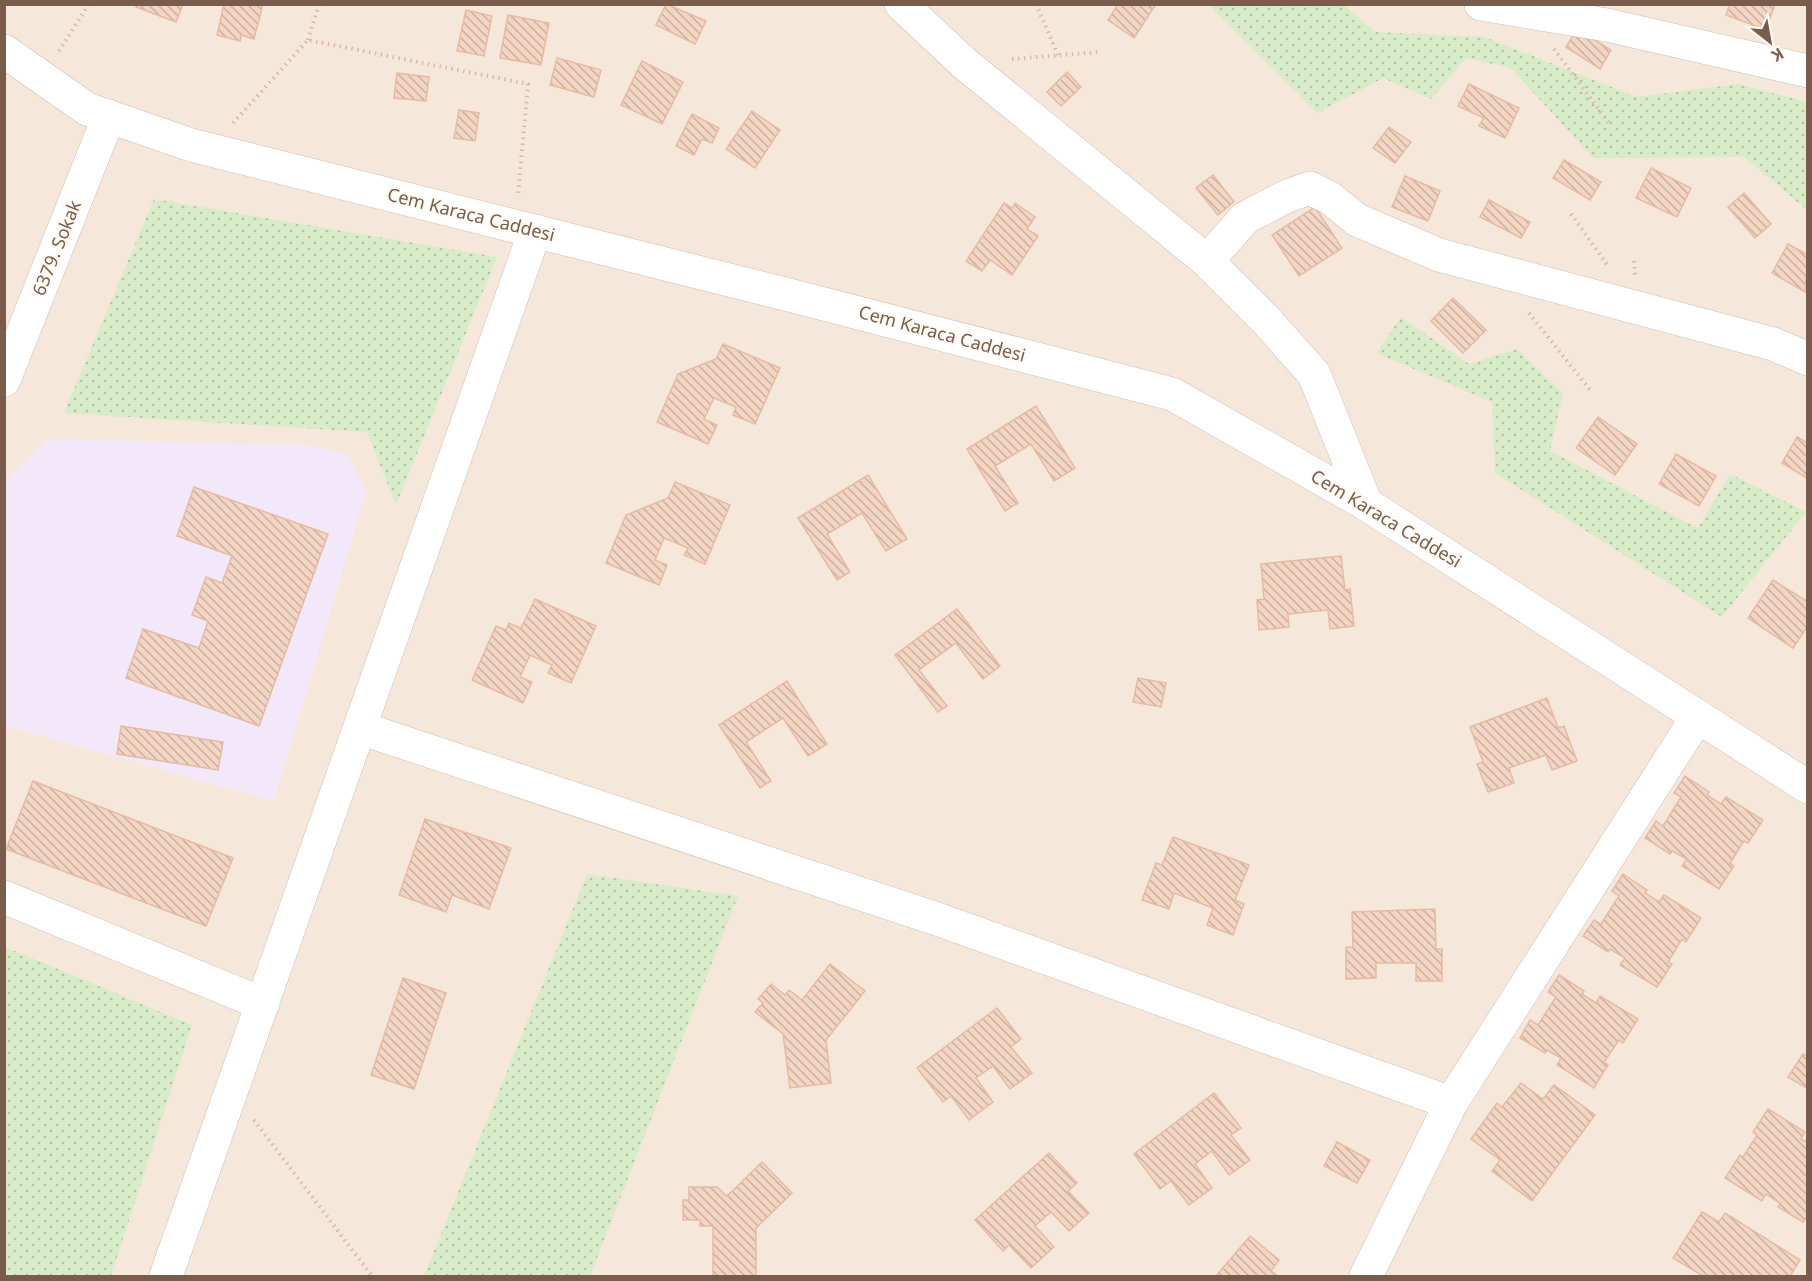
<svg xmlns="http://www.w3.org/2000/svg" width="1812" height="1281" font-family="'Noto Sans',sans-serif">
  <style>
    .residential { fill: #f5e8da }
    .education { fill: #f3e8fa }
    .grass { fill: url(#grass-dots) }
    .building { fill: url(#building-back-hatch); stroke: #e6bba3; stroke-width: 1.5 }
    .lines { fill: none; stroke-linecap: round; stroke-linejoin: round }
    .minor-casing { stroke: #d1beb0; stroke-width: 34 }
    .path { stroke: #d9b8a5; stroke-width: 4; stroke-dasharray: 1.5 4.5; stroke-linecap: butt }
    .minor { stroke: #fff; stroke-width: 33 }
    .labels { text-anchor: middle; stroke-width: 4.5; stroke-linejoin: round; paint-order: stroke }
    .street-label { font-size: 18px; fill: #7a5c4d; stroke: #fffaf3 }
  </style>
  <defs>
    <pattern id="grass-dots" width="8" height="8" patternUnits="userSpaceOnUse" patternTransform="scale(1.5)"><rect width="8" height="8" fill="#d8ecc9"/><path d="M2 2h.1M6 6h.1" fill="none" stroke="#b4c2a5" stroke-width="1.8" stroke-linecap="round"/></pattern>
    <pattern id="building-back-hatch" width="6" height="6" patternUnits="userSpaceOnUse" patternTransform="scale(1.5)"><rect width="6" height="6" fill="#f3d5c3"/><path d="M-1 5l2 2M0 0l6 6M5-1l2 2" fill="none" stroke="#cab0a1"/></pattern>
  </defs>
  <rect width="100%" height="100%" fill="#fdf6ec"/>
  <rect class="residential" x="5" y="5" width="1802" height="1271"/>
  <polygon class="education" points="47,439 309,445 347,455 366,491 274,801 5,726 4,486 7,479"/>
  <g class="grass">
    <polygon points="1209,5 1344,5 1375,32 1485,37 1637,97 1738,84 1807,102 1807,210 1744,157 1593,158 1511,68 1466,58 1431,99 1383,78 1318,113"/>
    <polygon points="154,199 497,257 396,505 367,432 64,413"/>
    <polygon points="1401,317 1469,364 1517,349 1563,393 1550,451 1698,528 1730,474 1806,512 1722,617 1495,473 1492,402 1376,353"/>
    <polygon points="587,874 738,896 590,1276 424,1276"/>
    <polygon points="5,947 192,1025 111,1276 5,1276"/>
  </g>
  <g class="building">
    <polygon points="137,4 183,4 176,22 136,7"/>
    <polygon points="224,4 263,4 254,39 241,35 240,41 217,35"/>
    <polygon points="666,4 706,21 695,44 656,25"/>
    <polygon points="1118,4 1156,4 1134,38 1108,20"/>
    <polygon points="1730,4 1775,4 1766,30 1726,15"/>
    <polygon points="466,10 492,16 484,56 457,51"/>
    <polygon points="508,15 549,23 541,65 500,58"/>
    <polygon points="1577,29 1611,50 1600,69 1566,47"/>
    <polygon points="557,58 601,70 594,97 550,85"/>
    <polygon points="642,61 683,82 662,124 621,105"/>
    <polygon points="1067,72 1081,87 1061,106 1047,92"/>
    <polygon points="397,73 429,77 426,101 394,98"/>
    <polygon points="1469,84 1519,108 1505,138 1479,126 1484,118 1458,106"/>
    <polygon points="459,110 479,113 475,141 454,138"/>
    <polygon points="752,111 780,130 755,168 726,149"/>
    <polygon points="692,114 719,128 712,143 702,139 694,155 676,146"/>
    <polygon points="1389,127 1411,142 1395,163 1373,148"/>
    <polygon points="1564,160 1601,182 1590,200 1553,178"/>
    <polygon points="1651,168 1691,188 1677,217 1636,198"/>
    <polygon points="1213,175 1234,202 1218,215 1196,188"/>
    <polygon points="1405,176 1440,191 1428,221 1392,207"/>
    <polygon points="1744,193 1771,224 1755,238 1728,207"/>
    <polygon points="1489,200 1530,222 1521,238 1480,217"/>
    <polygon points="1004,203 1012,208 1015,203 1035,217 1027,229 1038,236 1012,275 990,260 982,271 966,261"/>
    <polygon points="1315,207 1342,248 1299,276 1272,235"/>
    <polygon points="1788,244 1808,255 1805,292 1772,273"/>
    <polygon points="1453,298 1486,330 1463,353 1431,321"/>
    <polygon points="723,344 780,368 755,424 733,415 736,407 714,398 704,419 717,425 708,444 657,422 678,374 716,359"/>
    <polygon points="1036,406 1075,468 1054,481 1031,444 995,466 1018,503 1005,511 967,449"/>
    <polygon points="1598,417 1637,444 1615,475 1576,448"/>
    <polygon points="1797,437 1808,443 1808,479 1782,463"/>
    <polygon points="1676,454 1716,476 1699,506 1659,484"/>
    <polygon points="868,475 907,539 886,551 862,513 827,534 850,572 837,580 798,518"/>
    <polygon points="675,482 730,505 705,564 684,555 688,548 664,538 655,560 667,565 659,585 606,563 626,515 668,498"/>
    <polygon points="194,487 328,534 259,726 126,678 143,629 199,648 208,621 192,615 206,577 222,583 232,556 177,536"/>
    <polygon points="1341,556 1345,590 1350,589 1354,626 1330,629 1328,610 1288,614 1289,627 1259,630 1257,600 1264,599 1261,564"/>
    <polygon points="1773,580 1808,602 1808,626 1793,648 1748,618"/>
    <polygon points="535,599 596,626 571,683 548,673 552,665 530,655 520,677 532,682 523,703 472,680 496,626 506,630 509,623 521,628"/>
    <polygon points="957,609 1000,666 983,679 956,643 919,670 947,706 938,712 895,655"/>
    <polygon points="1138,678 1166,683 1161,707 1133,702"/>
    <polygon points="787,681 827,744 808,756 783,718 746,742 771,781 760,788 719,725"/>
    <polygon points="1547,698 1558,728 1564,726 1577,761 1552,770 1546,755 1509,768 1514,783 1488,792 1477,764 1483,762 1470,727"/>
    <polygon points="121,726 223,742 218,770 117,754"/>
    <polygon points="1685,776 1709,792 1707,795 1721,804 1726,797 1763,820 1748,843 1744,841 1730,863 1734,866 1719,889 1682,866 1687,859 1672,851 1670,854 1645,838 1656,821 1663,826 1681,797 1674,793"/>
    <polygon points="33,781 233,858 206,926 6,849"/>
    <polygon points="425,819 511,848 489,909 452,895 446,912 399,895"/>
    <polygon points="1173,837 1249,865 1235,900 1244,904 1233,935 1207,925 1213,908 1174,893 1169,909 1142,900 1156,863 1162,865"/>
    <polygon points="1623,874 1647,890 1645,893 1659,902 1664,895 1701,918 1686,942 1682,939 1668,962 1672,964 1657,987 1620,965 1625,958 1610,949 1608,952 1583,936 1594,920 1601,924 1619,896 1612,891"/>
    <polygon points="1435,909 1436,949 1442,949 1442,981 1416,981 1416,963 1376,963 1376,978 1346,979 1346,947 1353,947 1352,912"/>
    <polygon points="830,964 865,991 826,1040 831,1083 790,1088 783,1034 755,1012 763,1003 758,999 771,984 785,995 789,990 802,1000"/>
    <polygon points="1559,975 1584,991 1582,994 1596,1003 1600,996 1638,1019 1623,1043 1619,1040 1604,1062 1608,1065 1594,1088 1557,1065 1561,1058 1547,1050 1545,1053 1520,1038 1530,1020 1538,1025 1556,997 1548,992"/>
    <polygon points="403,978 446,993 414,1089 371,1075"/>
    <polygon points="997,1008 1021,1039 1011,1047 1032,1073 1010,1089 993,1066 976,1078 993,1102 969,1120 951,1096 943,1102 917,1068"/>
    <polygon points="1803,1054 1808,1056 1808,1089 1788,1077"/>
    <polygon points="1521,1083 1543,1099 1554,1085 1595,1115 1532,1201 1492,1171 1500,1160 1471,1139 1497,1103 1502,1107"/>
    <polygon points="1214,1093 1241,1128 1231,1135 1250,1160 1229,1175 1212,1151 1195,1164 1212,1188 1189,1205 1171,1181 1160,1189 1134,1154"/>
    <polygon points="1768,1109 1805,1132 1801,1139 1808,1143 1808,1215 1803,1222 1778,1207 1780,1203 1766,1194 1762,1201 1725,1178 1740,1155 1743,1157 1757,1135 1753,1132"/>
    <polygon points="1337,1142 1370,1160 1357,1183 1324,1166"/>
    <polygon points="1049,1153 1077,1183 1068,1191 1089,1213 1069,1231 1051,1212 1035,1226 1054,1247 1031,1268 1009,1245 1003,1251 975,1220"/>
    <polygon points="762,1162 792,1193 756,1228 756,1276 713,1276 713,1226 700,1226 700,1220 683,1220 683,1200 689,1200 689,1187 717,1187 727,1196"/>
    <polygon points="1702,1212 1719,1222 1725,1213 1800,1260 1790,1276 1703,1276 1673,1258"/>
    <polygon points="1250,1236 1279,1260 1271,1271 1278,1276 1216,1276"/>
  </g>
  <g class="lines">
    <defs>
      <g id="minor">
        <polyline points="901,4 964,63 1207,261 1265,319 1314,374 1366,504"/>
        <polyline points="1481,4 1607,25 1808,71"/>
        <polyline points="4,51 87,109 191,145 793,296 1172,394 1366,504 1808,787"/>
        <polyline points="1207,261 1245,218 1287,196 1310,188 1330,198 1357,220 1439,255 1773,344 1808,359"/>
        <polyline points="4,380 109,116"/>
        <polyline points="360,728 937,919 1451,1103"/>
        <polyline points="4,897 263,1004"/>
        <polyline points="166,1276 535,231"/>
        <polyline points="1366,1276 1451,1103 1698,716"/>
      </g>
    </defs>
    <use href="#minor" class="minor-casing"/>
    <g class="path">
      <polyline points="1036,4 1058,55"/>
      <polyline points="308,40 319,4"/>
      <polyline points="1554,49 1609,123"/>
      <polyline points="59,51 89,4"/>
      <polyline points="1012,59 1099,52"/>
      <polyline points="233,123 308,40 528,84 518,196"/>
      <polyline points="1571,214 1608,266"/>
      <polyline points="1634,261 1635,275"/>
      <polyline points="1529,313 1590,390"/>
      <polyline points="254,1120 372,1276"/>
    </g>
    <use href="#minor" class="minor"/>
  </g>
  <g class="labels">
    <g class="street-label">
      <text transform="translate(471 215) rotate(14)" y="6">Cem Karaca Caddesi</text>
      <text transform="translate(57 248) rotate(-68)" y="6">6379. Sokak</text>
      <text transform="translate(942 334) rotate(15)" y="6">Cem Karaca Caddesi</text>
      <text transform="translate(1386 519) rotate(31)" y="6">Cem Karaca Caddesi</text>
    </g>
  </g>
  <rect width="1812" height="1281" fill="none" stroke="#7a5c4d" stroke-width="12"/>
  <g transform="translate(1770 42) rotate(149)" stroke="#fffaf3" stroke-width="4.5" paint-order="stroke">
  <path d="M0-4.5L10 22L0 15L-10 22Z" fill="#7a5c4d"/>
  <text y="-9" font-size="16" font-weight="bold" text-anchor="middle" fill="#7a5c4d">K</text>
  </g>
</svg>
